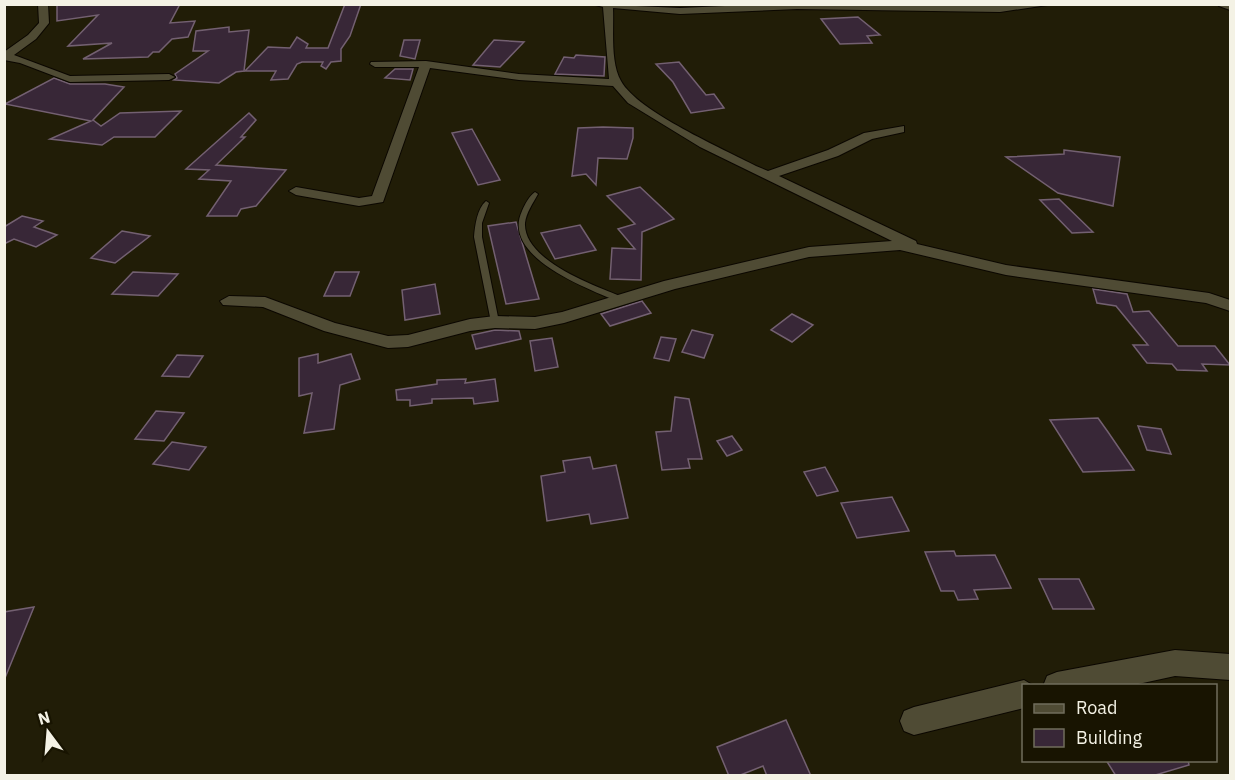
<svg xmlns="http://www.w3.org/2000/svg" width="1235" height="780" font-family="'IBM Plex Sans',sans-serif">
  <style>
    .building { fill: #382737; stroke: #736071; stroke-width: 1.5 }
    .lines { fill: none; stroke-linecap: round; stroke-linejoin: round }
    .lane-casing { stroke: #0b0700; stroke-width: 2 }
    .street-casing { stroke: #0b0700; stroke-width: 2 }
    .lane { fill: #4f4b34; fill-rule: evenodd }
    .street { fill: #4f4b34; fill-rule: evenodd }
  </style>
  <rect width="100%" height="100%" fill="#211d07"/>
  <g class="building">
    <polygon points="57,4 180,4 170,23 195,21 188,37 172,39 159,52 153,52 148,57 83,59 112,43 68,46 98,15 57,21"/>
    <polygon points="345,4 361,4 350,36 341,49 341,61 331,62 326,69 321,66 323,62 302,62 297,64 288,79 271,80 276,71 245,71 268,47 290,48 297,37 308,44 306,48 328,48"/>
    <polygon points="858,17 880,35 867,36 872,43 840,44 821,19"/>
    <polygon points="229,27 229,32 249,30 244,71 236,72 219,83 174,80 177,78 175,74 208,51 193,51 196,31"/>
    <polygon points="404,40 420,40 415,59 400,56"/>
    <polygon points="494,40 524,42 500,67 473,65"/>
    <polygon points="576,55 605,57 604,76 555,74 564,57 574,58"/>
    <polygon points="679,62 706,95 714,94 724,108 691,113 673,82 656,64"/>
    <polygon points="395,69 413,69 410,80 385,78"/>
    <polygon points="54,78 70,84 105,84 124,87 93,120 101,126 120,113 181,111 155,137 114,137 102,145 50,139 91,121 5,104"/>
    <polygon points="249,113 256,120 241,137 245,137 216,165 286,170 256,206 241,209 237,216 207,216 231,181 199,179 209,170 186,169"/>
    <polygon points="603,127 633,128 633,138 627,159 598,158 596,185 586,174 572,176 578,128"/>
    <polygon points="472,129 500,180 478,185 452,133"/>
    <polygon points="1064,150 1120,157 1113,206 1058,193 1006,157 1064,154"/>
    <polygon points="640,187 674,219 642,232 641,280 610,279 612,248 635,249 618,229 635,224 607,196"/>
    <polygon points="1059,199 1093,232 1072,233 1040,200"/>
    <polygon points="22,216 43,221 34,227 57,235 36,247 14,239 4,244 4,227"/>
    <polygon points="516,222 539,299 506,304 488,226"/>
    <polygon points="580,225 596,250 555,259 541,233"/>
    <polygon points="122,231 150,236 115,263 91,258"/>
    <polygon points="133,272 178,274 158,296 112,294"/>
    <polygon points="335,272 359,272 350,296 324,296"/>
    <polygon points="435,284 440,314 405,320 402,290"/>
    <polygon points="1093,289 1127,294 1133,312 1149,311 1178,346 1215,346 1230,365 1202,364 1207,371 1177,370 1172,364 1147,363 1133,345 1148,345 1116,306 1097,303"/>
    <polygon points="642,301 651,313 610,326 601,314"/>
    <polygon points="792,314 813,325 792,342 771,330"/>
    <polygon points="495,330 519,331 521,339 476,349 472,335"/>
    <polygon points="692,330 713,335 704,358 682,352"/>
    <polygon points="661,337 676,339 669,361 654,358"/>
    <polygon points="552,338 558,367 535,371 530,341"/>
    <polygon points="318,354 318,363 351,354 360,379 340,385 334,429 304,433 312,393 299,396 299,358"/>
    <polygon points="177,355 203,356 189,377 162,376"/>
    <polygon points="466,379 465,383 495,379 498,401 474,404 473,398 432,399 432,403 410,406 410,400 397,400 396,390 437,384 437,380"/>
    <polygon points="675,397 689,399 702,459 688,459 690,468 662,470 656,432 671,431"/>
    <polygon points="156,411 184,413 164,441 135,439"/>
    <polygon points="1098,418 1108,432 1134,470 1083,472 1050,420"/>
    <polygon points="1138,426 1161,429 1171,454 1147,450"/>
    <polygon points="732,436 742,450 727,456 717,441"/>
    <polygon points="172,442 206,447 189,470 153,464"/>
    <polygon points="590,457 593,469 616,465 628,518 591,524 589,514 547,521 541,476 565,472 563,461"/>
    <polygon points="825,467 838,491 817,496 804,472"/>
    <polygon points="892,497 909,531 857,538 841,503"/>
    <polygon points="954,551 956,556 995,555 1011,588 974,590 978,599 958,600 954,591 941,591 925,552"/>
    <polygon points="1039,579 1079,579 1094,609 1053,609"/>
    <polygon points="34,607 5,678 4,678 4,612"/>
    <polygon points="786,720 811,776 767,776 763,766 738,776 729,776 717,747"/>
    <polygon points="1106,760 1188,760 1189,765 1152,776 1116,776"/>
  </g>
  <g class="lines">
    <defs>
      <g id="lane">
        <path d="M535 192 538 194C533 203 526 213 525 223 523 260 593 285 620 296L621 298 620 300H614C584 287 501 256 522 211 525 204 529 196 535 192Z"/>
        <path d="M486 201 489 203 482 223V237L499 322 495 325 491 322 474 237C475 225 477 209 486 201Z"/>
      </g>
      <g id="street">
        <polygon points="38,4 48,4 49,23 36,39 14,55 70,76 169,74 175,77 169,80 70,82 20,63 4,60 4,52 28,35 39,23"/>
        <path d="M592 4 680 8 768 4H1054L1000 12 797 9 680 14 613 8C614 29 610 62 621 81 638 112 724 149 756 166L768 171 828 150 864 133 904 126V132L872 139 838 156 779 176 916 241 917 244 1006 265 1209 293 1230 300V311L1206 303 1006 275 900 250 809 257 675 289 564 323 535 329 495 328 470 331 408 347 388 348 324 331 263 307 223 305 220 301 229 296 265 297 335 323 388 336 408 335 470 319 495 316 535 317 562 312 664 281 809 247 892 241 700 147 628 103 613 86 519 80 430 68 383 202 359 206 296 195 289 191 296 187 359 198 372 196 419 67H375L370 64 371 62 426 61 519 74 609 79 603 7Z"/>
        <polygon points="1218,4 1230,4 1230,10 1219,6"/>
        <polygon points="1175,650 1230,654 1230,680 1175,676 1129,686 1043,686 1047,676 1057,672"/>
        <polygon points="1024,680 1034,686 1024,686 1024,708 914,735 904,731 900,721 904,711 914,707"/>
      </g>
    </defs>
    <use href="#lane" class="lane-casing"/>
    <use href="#street" class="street-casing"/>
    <use href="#lane" class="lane"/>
    <use href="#street" class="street"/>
  </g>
  <rect width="1235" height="780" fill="none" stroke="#f4f2e5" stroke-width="12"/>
  <rect x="1022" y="684" width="195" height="78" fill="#181401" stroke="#706d5c" stroke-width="1.5"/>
  <rect x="1034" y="704" width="30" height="9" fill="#4f4b34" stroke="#706d5c" stroke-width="1.5"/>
  <text x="1076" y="714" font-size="18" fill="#f4f2e5">Road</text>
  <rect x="1034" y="729" width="30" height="18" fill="#382737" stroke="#706d5c" stroke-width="1.5"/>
  <text x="1076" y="744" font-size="18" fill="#f4f2e5">Building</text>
  <g transform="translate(48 732) rotate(344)" stroke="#181401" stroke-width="4.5" paint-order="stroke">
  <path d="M0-4.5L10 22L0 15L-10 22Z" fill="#f4f2e5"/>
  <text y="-9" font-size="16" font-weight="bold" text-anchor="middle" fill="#f4f2e5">N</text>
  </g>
</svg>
